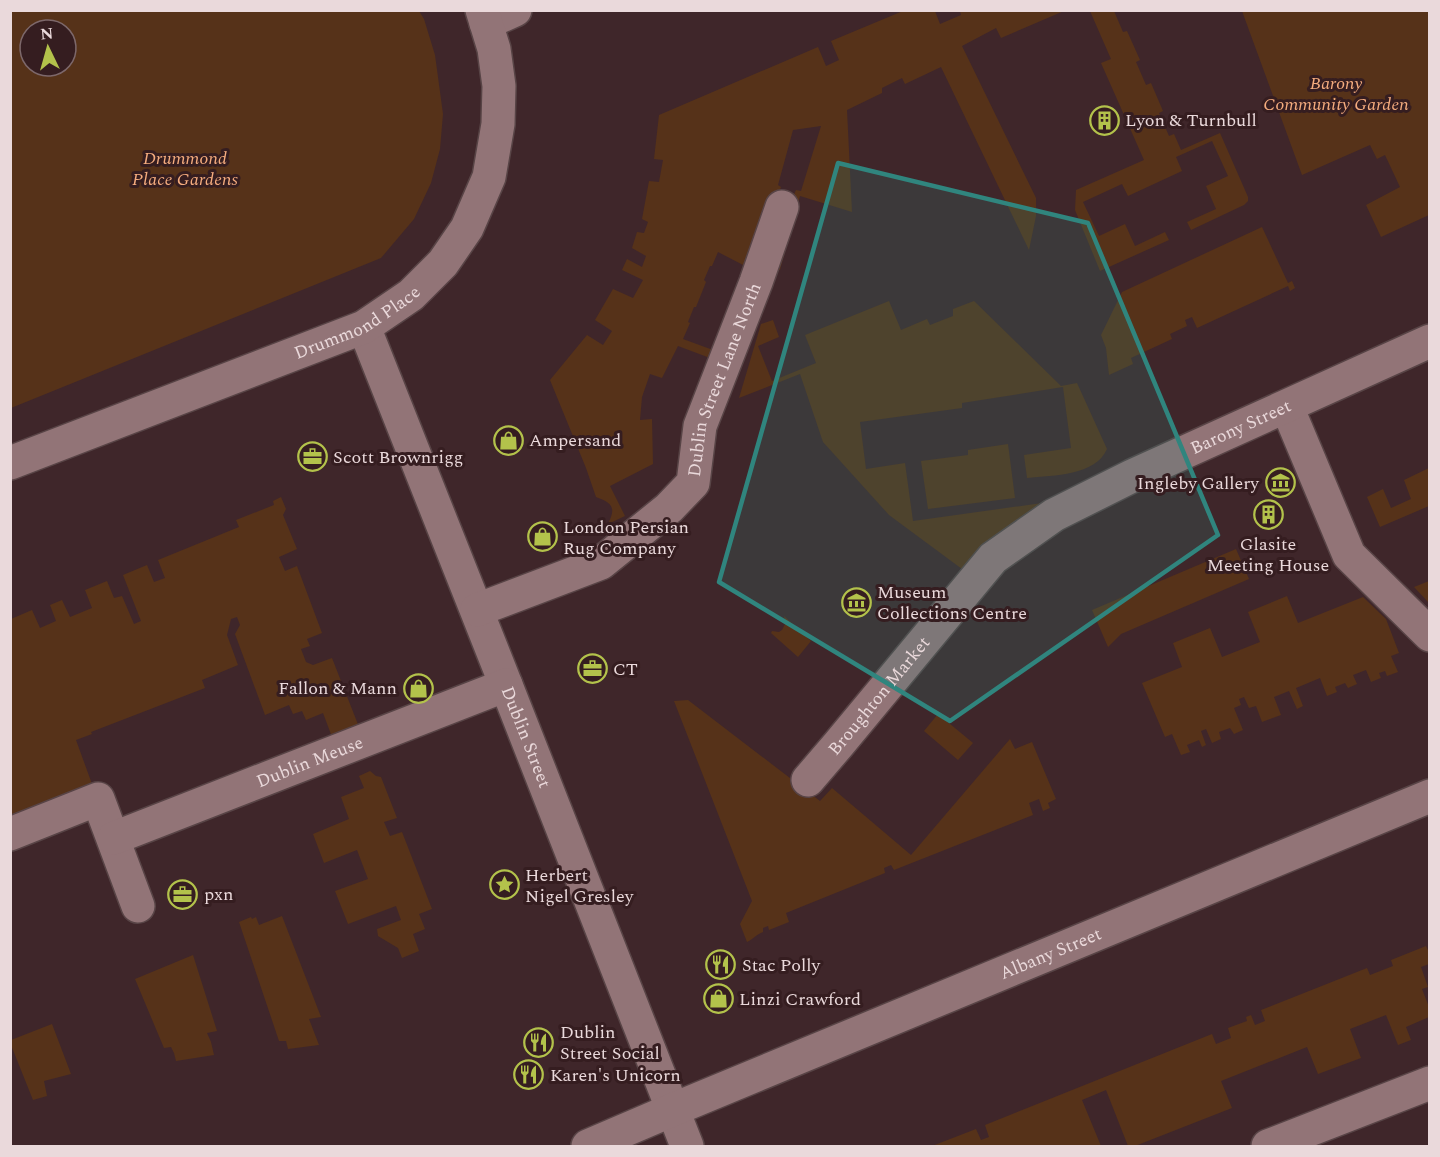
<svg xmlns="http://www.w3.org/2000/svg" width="1440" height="1157" font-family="Spectral,serif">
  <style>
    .green { fill: #563219; fill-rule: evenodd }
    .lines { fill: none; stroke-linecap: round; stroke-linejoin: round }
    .minor-casing { stroke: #584446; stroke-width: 36 }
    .minor { stroke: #927477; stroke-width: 33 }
    .marked { fill: #30857e; fill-opacity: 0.2; stroke: #30857e; stroke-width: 4.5; stroke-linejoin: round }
    .labels { text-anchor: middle; stroke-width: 6; stroke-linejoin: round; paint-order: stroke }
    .park-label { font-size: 18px; font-style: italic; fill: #f5ac7e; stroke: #351d20 }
    .poi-label { font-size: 18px; fill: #ead9db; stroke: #351d20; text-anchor: start }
    .street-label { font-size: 18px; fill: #ead9db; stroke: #351d20 }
  </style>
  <rect width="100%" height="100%" fill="#3f262a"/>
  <g class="green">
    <path d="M11 10 419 11 424 19 435 55 443 114 440 149 431 183 414 219 381 258 11 408ZM30 30H66V66H30Z"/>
    <path d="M903 11H935L940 24 961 15 960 11H1064L1001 38 996 28 962 46 1036 198V216L1029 250 941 67 905 84 902 78 882 88V93L847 110 852 212 800 196 780 270 767 267 791 201 796 190 801 191 821 126 793 130 778 185 781 187 747 267 718 252 712 266H710L704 280 706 282 696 307H694L688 322 690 323 683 339 713 350 710 358 678 346 662 378 650 374 642 397 640 420 652 419 653 464 610 486 625 516 608 524C616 508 613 503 596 497L586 468 550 380 587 335 603 345 612 331 595 320 613 289 633 298 643 280 622 270 627 259 642 267 646 256 632 248 637 232 644 233 648 222 642 219 649 181 659 182 663 160 654 159 659 115 818 47 826 66 839 60 831 41Z"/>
    <polygon points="1090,11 1114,11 1123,32 1127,31 1140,60 1136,62 1146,85 1151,83 1163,111 1159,113 1169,136 1174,134 1181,150 1220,133 1248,197 1248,201 1244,205 1191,230 1187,222 1216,209 1206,186 1228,176 1212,141 1176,157 1182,171 1128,196 1122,184 1083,202 1099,236 1125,224 1135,246 1165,232 1169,240 1100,271 1075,210 1076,190 1144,160 1101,63 1111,59"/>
    <polygon points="1242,11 1429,11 1429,215 1381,237 1366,205 1400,187 1385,155 1377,159 1370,145 1302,175"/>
    <polygon points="1262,227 1288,283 1292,281 1295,288 1290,291 1288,286 1197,328 1192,317 1185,320 1187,326 1170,334 1172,339 1131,358 1133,364 1109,375 1106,348 1101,335 1122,292"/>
    <path d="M889 301 901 330 927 319 930 325 953 316V309L974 301 1061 386 1077 383 1107 449C1095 476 1054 475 1027 478L1024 455 1071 448 1063 387 962 403V408L860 422 866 469 905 463 913 521 1042 503 983 550 962 569 889 515 823 442 800 374 739 398 761 324 773 320 779 337 758 346 772 381 816 363 805 335Z"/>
    <polygon points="1008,444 1015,498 928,509 921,461 968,455 968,450"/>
    <polygon points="1429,468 1429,506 1380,527 1367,497 1383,489 1391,508 1411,499 1404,480"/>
    <polygon points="281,497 286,509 283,515 297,549 279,557 285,571 297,566 322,633 307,639 310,646 301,649 306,662 313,665 332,658 359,727 332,737 323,713 306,720 302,711 293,714 289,705 265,715 235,634 240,625 237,617 231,619 227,635 238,665 202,680 205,688 91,732 92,734 76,740 92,784 11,817 11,619 32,610 40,628 56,621 50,605 62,600 70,617 92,608 85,590 107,581 114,598 122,596 134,624 141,621 123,575 147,565 154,582 165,578 158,560 239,527 236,520 274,505 273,501"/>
    <polygon points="1236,549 1249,579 1121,634 1108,647 1092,610"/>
    <polygon points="1429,581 1429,603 1414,587"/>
    <polygon points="1287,596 1298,623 1363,597 1386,619 1399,653 1391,656 1398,672 1387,676 1385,671 1379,673 1381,678 1371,682 1366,670 1353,675 1357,684 1348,688 1345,683 1335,687 1337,692 1327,696 1320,678 1296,688 1303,706 1297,709 1289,691 1274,697 1281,715 1262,722 1256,706 1249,708 1244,697 1239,699 1241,705 1234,708 1243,730 1234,734 1230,728 1219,732 1221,739 1212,743 1206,729 1201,731 1206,745 1202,747 1199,740 1187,745 1190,752 1181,755 1172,734 1165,737 1142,683 1182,667 1173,643 1210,628 1222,657 1260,642 1248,612"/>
    <polygon points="784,616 811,641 798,657 771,633 772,631 779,632 782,630 785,624"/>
    <path d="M688 700 820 801 832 788 911 855 1010 739 1015 749 1032 742 1056 799 1048 803 1050 808 1043 811 1039 799 1029 803 1033 815 894 870 891 865 884 868 885 873 786 913 789 922 769 930 768 926 763 928V932C755 935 754 939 747 942L740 924 752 901 674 701Z"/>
    <polygon points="938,714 973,743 958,760 924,731"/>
    <polygon points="370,771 376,776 381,777 397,818 384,822 390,836 402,832 432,909 419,914 425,929 413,934 419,951 402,958 398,948 378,936 377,929 401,920 396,906 348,924 335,891 368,879 357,850 324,863 313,834 349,819 341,797 364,788 359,776"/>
    <polygon points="282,916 321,1017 309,1019 319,1045 288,1049 286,1041 279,1041 239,922 251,917 252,919 256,917 259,925"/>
    <polygon points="1426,946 1429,952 1429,964 1421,967 1428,987 1422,989 1429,1007 1429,1017 1406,1027 1411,1040 1398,1045 1386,1015 1350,1029 1361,1058 1318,1074 1307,1047 1221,1081 1232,1108 1135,1146 1128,1146 1106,1090 1082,1100 1101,1146 1092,1146 1091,1145 1087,1146 932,1146 976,1129 981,1140 989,1137 985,1125 1212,1034 1216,1044 1231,1038 1228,1028 1247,1021 1246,1017 1251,1015 1255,1025 1265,1021 1261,1010 1367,968 1370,975 1393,966 1391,960"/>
    <polygon points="193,955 217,1031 207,1033 211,1042 214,1055 176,1061 174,1053 171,1047 164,1048 135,979"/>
    <polygon points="52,1024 71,1074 44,1081 47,1096 33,1100 11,1045 11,1040"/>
  </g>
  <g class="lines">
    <defs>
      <g id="minor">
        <polyline points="486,23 515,10"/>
        <path id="s1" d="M364 327 506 685 687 1146"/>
        <polyline points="1287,407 1349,555 1430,635"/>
        <path id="s2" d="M10 463 364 327 411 295 443 263 467 228 489 177 498 124 499 86 494 49 482 10"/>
        <path id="s3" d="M477 610 601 563 669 508 693 483 700 426 756 282 782 207"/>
        <path id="s4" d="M808 780 838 745 993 558 1054 515 1132 476 1430 341"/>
        <polyline points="10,834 98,799 138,906"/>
        <path id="s5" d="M114 838 506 685"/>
        <path id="s6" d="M588 1146 672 1110 1430 796"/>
        <polyline points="1268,1146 1430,1083"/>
      </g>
    </defs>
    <use href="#minor" class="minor-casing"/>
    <use href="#minor" class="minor"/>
  </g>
  <path class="marked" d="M838 163 1088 223 1218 535 950 721 719 582Z"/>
  <defs>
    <symbol id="building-ring" viewBox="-11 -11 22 22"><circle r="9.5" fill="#351d20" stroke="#b3c24b" stroke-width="1.5"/><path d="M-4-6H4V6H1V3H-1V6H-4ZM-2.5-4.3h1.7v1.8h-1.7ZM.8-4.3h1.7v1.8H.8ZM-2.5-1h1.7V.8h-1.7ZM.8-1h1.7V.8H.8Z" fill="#b3c24b"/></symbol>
    <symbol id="shop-ring" viewBox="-11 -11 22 22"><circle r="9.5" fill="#351d20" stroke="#b3c24b" stroke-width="1.5"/><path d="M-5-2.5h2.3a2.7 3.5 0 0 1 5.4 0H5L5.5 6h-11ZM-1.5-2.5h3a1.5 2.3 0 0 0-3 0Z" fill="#b3c24b"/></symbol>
    <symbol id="office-ring" viewBox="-11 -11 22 22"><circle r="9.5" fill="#351d20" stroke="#b3c24b" stroke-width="1.5"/><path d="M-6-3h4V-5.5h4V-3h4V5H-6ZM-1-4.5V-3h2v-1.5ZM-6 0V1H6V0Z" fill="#b3c24b"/></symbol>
    <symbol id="museum-ring" viewBox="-11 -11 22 22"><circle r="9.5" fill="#351d20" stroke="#b3c24b" stroke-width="1.5"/><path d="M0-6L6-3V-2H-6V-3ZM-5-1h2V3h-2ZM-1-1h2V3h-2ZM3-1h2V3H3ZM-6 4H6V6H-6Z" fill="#b3c24b"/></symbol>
    <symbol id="sight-ring" viewBox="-11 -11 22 22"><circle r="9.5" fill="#351d20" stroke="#b3c24b" stroke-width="1.5"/><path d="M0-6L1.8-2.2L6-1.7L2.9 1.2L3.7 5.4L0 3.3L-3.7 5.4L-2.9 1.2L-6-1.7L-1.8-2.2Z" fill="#b3c24b"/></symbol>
    <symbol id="restaurant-ring" viewBox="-11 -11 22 22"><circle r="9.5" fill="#351d20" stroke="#b3c24b" stroke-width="1.5"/><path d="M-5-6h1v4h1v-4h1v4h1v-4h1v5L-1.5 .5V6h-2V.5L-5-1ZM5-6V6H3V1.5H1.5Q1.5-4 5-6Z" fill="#b3c24b"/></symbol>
  </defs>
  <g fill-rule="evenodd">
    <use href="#building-ring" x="1088" y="104" width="33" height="33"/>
    <use href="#shop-ring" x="492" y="424" width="33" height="33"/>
    <use href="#office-ring" x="296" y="440" width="33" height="33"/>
    <use href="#museum-ring" x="1264" y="466" width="33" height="33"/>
    <use href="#building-ring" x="1252" y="498" width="33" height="33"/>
    <use href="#shop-ring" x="526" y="520" width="33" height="33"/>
    <use href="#museum-ring" x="840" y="586" width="33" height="33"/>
    <use href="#office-ring" x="576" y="652" width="33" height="33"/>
    <use href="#shop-ring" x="402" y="672" width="33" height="33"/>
    <use href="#sight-ring" x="488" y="868" width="33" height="33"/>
    <use href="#office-ring" x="166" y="878" width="33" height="33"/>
    <use href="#restaurant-ring" x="704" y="948" width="33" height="33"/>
    <use href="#shop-ring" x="702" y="982" width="33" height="33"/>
    <use href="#restaurant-ring" x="522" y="1026" width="33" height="33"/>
    <use href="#restaurant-ring" x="512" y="1058" width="33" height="33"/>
  </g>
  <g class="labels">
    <g class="park-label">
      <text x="1336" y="89">Barony<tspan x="1336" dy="21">Community Garden</tspan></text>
      <text x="185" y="164">Drummond<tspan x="185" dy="21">Place Gardens</tspan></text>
    </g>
    <g class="poi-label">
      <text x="1125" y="126">Lyon &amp; Turnbull</text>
      <text x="529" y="446">Ampersand</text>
      <text x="333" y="463">Scott Brownrigg</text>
      <text x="1259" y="489" text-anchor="end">Ingleby Gallery</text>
      <text x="563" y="533">London Persian<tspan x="563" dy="21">Rug Company</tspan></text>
      <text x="1268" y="550" text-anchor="middle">Glasite<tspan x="1268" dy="21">Meeting House</tspan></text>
      <text x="877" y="598">Museum<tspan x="877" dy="21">Collections Centre</tspan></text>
      <text x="613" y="675">CT</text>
      <text x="397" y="694" text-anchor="end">Fallon &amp; Mann</text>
      <text x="525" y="881">Herbert<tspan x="525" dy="21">Nigel Gresley</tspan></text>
      <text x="204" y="900">pxn</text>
      <text x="742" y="971">Stac Polly</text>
      <text x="739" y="1005">Linzi Crawford</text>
      <text x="560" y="1038">Dublin<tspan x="560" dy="21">Street Social</tspan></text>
      <text x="550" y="1081">Karen's Unicorn</text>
    </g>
    <g class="street-label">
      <text dy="6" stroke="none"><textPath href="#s2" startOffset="375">Drummond Place</textPath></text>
      <text dy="6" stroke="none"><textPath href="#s3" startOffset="363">Dublin Street Lane North</textPath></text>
      <text dy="6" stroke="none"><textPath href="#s4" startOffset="570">Barony Street</textPath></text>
      <text dy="6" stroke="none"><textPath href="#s4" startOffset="110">Broughton Market</textPath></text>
      <text dy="6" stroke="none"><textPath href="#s1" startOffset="441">Dublin Street</textPath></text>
      <text dy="6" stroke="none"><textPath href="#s5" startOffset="210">Dublin Meuse</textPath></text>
      <text dy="6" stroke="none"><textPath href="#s6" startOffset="501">Albany Street</textPath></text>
    </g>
  </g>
  <rect width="1440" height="1157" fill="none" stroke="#ead9db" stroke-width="24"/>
  <g transform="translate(48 48) rotate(355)"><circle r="28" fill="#351d20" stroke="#7d686b" stroke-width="1.5"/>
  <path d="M0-4.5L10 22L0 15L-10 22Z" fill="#b3c24b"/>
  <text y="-9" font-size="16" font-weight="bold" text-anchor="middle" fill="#ead9db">N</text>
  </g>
</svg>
